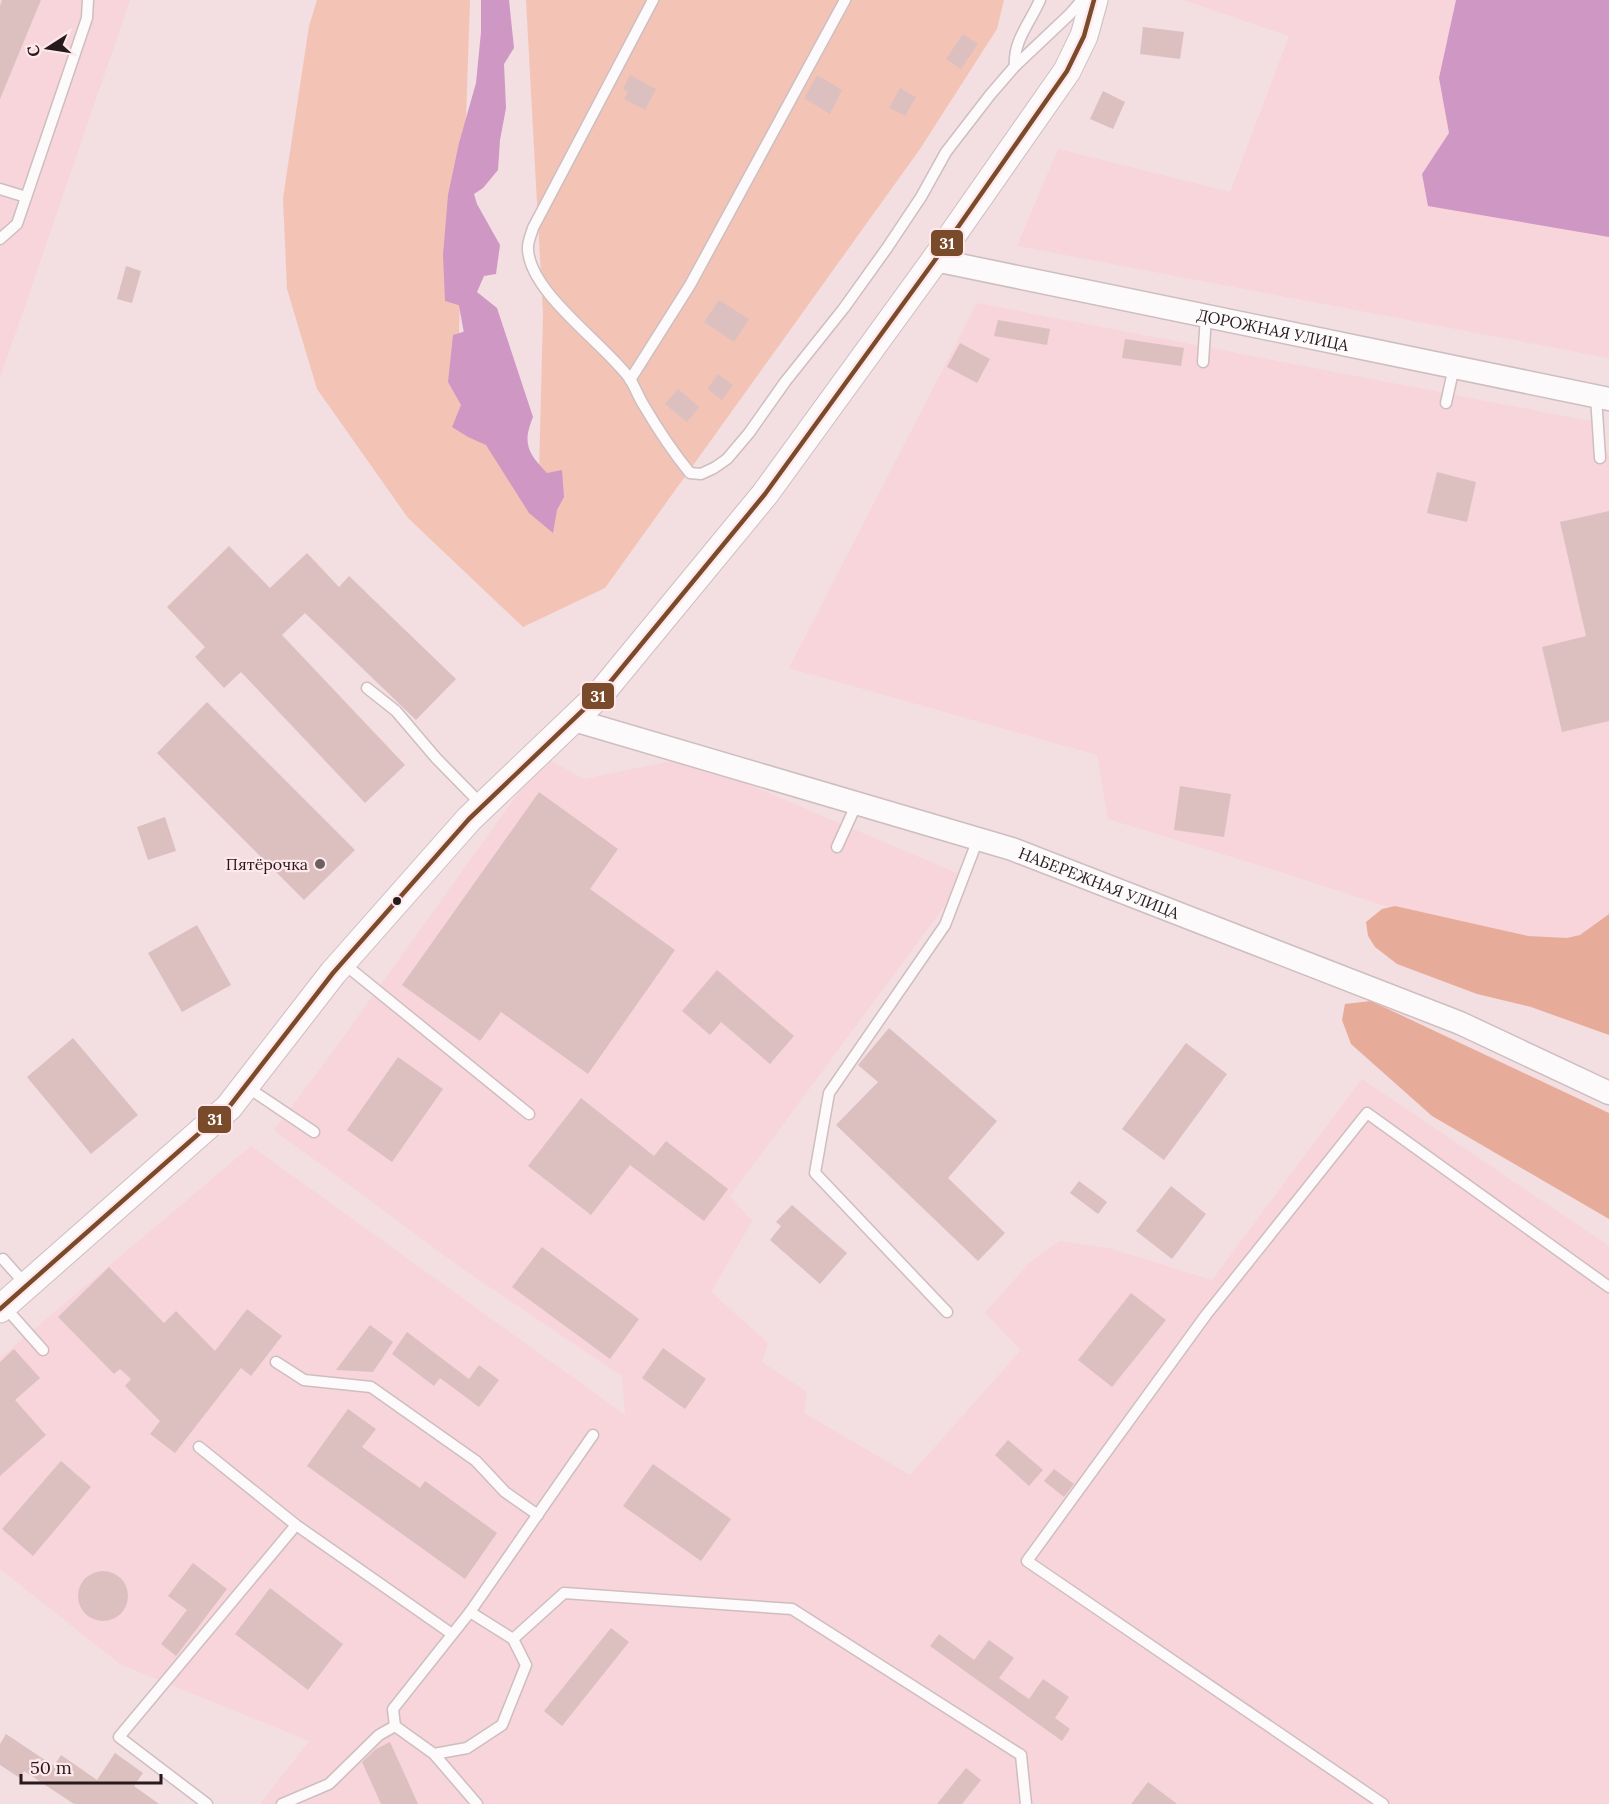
<svg xmlns="http://www.w3.org/2000/svg" width="1609" height="1804" font-family="Lora,serif">
  <style>
    .built { fill: #f7d5da }
    .green { fill: #f3c4b5 }
    .forest { fill: #e7ac99 }
    .water { fill: #cf97c4 }
    .lines { fill: none; stroke-linecap: round; stroke-linejoin: round }
    .canal { stroke: #cf97c4; stroke-width: 20 }
    .building { fill: #dcc0c0 }
    .service-casing { stroke: #cebec0; stroke-width: 13 }
    .minor-casing { stroke: #cebec0; stroke-width: 25 }
    .tertiary-casing { stroke: #cebec0; stroke-width: 29 }
    .service { stroke: #fdfafb; stroke-width: 10 }
    .minor { stroke: #fdfafb; stroke-width: 22 }
    .tertiary { stroke: #fdfafb; stroke-width: 27 }
    .bus-1-casing { stroke: #ffe8eb; stroke-width: 9 }
    .bus-1 { stroke: #7a4b2a; stroke-width: 4.5 }
    .poi-dot { fill: #6e5f61; stroke: #ffe8eb; stroke-width: 2 }
    .bus-dot { fill: #271a1c; stroke: #ffe8eb; stroke-width: 2 }
    .labels { text-anchor: middle; stroke-width: 4.5; stroke-linejoin: round; paint-order: stroke }
    .street-label { font-size: 16px; fill: #271a1c; stroke: #ffe8eb }
    .poi-label { font-size: 16px; fill: #271a1c; stroke: #ffe8eb; text-anchor: end }
    .line-badge { stroke: #ffe8eb; stroke-width: 2 }
    .badge-label { font-size: 16px; text-anchor: middle; font-weight: bold; fill: #fff }
  </style>
  <rect width="100%" height="100%" fill="#f3dee2"/>
  <g class="built">
    <polygon points="0,0 130,0 0,378"/>
    <polygon points="1183,0 1609,0 1609,358 1017,246 1058,149 1230,192 1289,36"/>
    <polygon points="977,303 1600,423 1609,458 1609,965 1563,964 1284,873 1108,819 1097,755 789,668"/>
    <polygon points="544,757 584,779 686,758 966,877 730,1196 752,1221 711,1292 768,1343 762,1362 807,1392 804,1413 910,1475 1021,1350 985,1313 1030,1262 1060,1241 1112,1249 1212,1280 1362,1079 1609,1246 1609,1804 260,1804 309,1741 120,1664 0,1569 0,1358 251,1146 625,1415 622,1376 467,1272 274,1130 326,1061"/>
  </g>
  <polygon class="green" points="317,0 470,0 457,392 538,512 543,314 526,0 1004,0 997,29 920,149 605,588 523,627 408,518 317,389 287,289 283,198 309,26"/>
  <g class="forest">
    <polygon points="1395,906 1528,936 1567,938 1580,935 1609,914 1609,1035 1531,1007 1477,994 1397,964 1375,947 1368,936 1366,922 1382,909"/>
    <polygon points="1371,1001 1609,1113 1609,1219 1432,1116 1351,1044 1342,1020 1345,1004"/>
  </g>
  <g class="water">
    <path d="M481 0H509L514 48 504 64 506 108 500 140 498 170 483 188 474 194 477 204 500 245 496 274 484 276 477 292 497 308 533 417C522 444 528 453 547 473L562 470 564 497 557 510 553 533 529 513 486 445 468 437 452 427 461 405 448 382 453 335 469 330 474 318 468 308 445 301 443 255 448 195 459 143 476 83 481 32Z"/>
    <polygon points="1456,0 1609,0 1609,237 1428,206 1422,174 1449,133 1439,78"/>
  </g>
  <g class="lines">
    <polyline class="canal" points="467,286 467,294 477,349"/>
  </g>
  <g class="building">
    <polygon points="2,0 41,0 0,99 0,6"/>
    <polygon points="1143,27 1184,32 1180,59 1140,54"/>
    <polygon points="963,34 978,44 961,69 946,59"/>
    <polygon points="630,75 656,89 645,110 624,99 628,92 623,89"/>
    <polygon points="817,75 842,90 830,114 804,98"/>
    <polygon points="900,88 916,97 905,116 889,108"/>
    <polygon points="1103,91 1125,102 1113,129 1090,119"/>
    <polygon points="126,266 141,271 132,303 117,299"/>
    <polygon points="719,300 749,319 734,342 704,322"/>
    <polygon points="998,320 1050,329 1047,345 994,336"/>
    <polygon points="1125,339 1184,348 1181,366 1122,358"/>
    <polygon points="960,343 990,359 977,383 947,367"/>
    <polygon points="718,374 733,385 722,400 707,389"/>
    <polygon points="678,389 699,407 687,422 665,404"/>
    <polygon points="1437,472 1476,482 1467,522 1427,513"/>
    <polygon points="1609,511 1609,721 1562,732 1542,647 1586,636 1560,522"/>
    <polygon points="229,546 270,588 307,553 339,587 349,576 456,679 416,720 305,613 282,635 405,765 365,803 241,672 224,688 195,657 205,647 167,607"/>
    <polygon points="207,702 355,850 304,900 157,753"/>
    <polygon points="1180,786 1231,794 1224,837 1174,830"/>
    <polygon points="539,792 618,849 590,889 675,950 588,1074 501,1012 480,1041 402,985"/>
    <polygon points="165,817 176,851 148,860 137,827"/>
    <polygon points="197,925 231,985 182,1012 148,953"/>
    <polygon points="717,970 794,1036 770,1064 721,1022 710,1035 682,1011"/>
    <polygon points="889,1028 997,1121 948,1178 1005,1233 978,1261 836,1125 878,1082 858,1065"/>
    <polygon points="73,1038 138,1115 91,1154 27,1077"/>
    <polygon points="1186,1043 1227,1074 1164,1160 1122,1129"/>
    <polygon points="398,1057 443,1089 392,1162 347,1130"/>
    <polygon points="581,1098 654,1156 666,1141 728,1189 704,1221 630,1165 591,1215 528,1166"/>
    <polygon points="1079,1181 1107,1202 1098,1214 1070,1193"/>
    <polygon points="1171,1186 1206,1214 1172,1259 1136,1231"/>
    <polygon points="792,1205 847,1253 820,1284 770,1240 781,1226 776,1222"/>
    <polygon points="542,1247 639,1319 610,1359 512,1287"/>
    <polygon points="109,1267 164,1323 176,1311 215,1351 247,1309 282,1336 251,1376 241,1368 175,1453 150,1434 160,1421 125,1386 131,1379 120,1369 114,1374 58,1317"/>
    <polygon points="1131,1293 1166,1320 1112,1387 1078,1360"/>
    <polygon points="370,1325 393,1342 373,1372 336,1370"/>
    <polygon points="407,1332 469,1379 479,1365 499,1380 479,1407 440,1378 434,1386 392,1354"/>
    <polygon points="663,1348 706,1379 685,1409 642,1378"/>
    <polygon points="14,1349 40,1378 15,1400 46,1435 0,1476 0,1362"/>
    <polygon points="348,1409 376,1429 362,1447 420,1488 425,1481 497,1533 465,1579 307,1466"/>
    <polygon points="1008,1440 1043,1470 1029,1486 995,1455"/>
    <polygon points="61,1461 91,1487 33,1556 2,1529"/>
    <polygon points="653,1464 731,1519 701,1561 623,1506"/>
    <polygon points="1054,1469 1074,1484 1064,1497 1044,1481"/>
    <polygon points="193,1563 227,1589 176,1656 161,1644 187,1610 168,1596"/>
    <circle cx="103" cy="1596" r="25"/>
    <polygon points="270,1588 343,1644 308,1690 235,1634"/>
    <polygon points="611,1628 629,1642 562,1726 544,1711"/>
    <polygon points="939,1634 974,1660 989,1640 1014,1658 999,1678 1029,1699 1043,1679 1069,1697 1055,1718 1070,1729 1062,1741 930,1646"/>
    <polygon points="6,1734 54,1766 61,1755 97,1780 115,1753 143,1773 134,1786 159,1804 74,1804 24,1771 20,1778 0,1765 0,1744"/>
    <polygon points="390,1742 418,1804 381,1804 362,1762 376,1749"/>
    <polygon points="966,1768 981,1780 962,1804 937,1804"/>
    <polygon points="1148,1782 1177,1804 1131,1804"/>
  </g>
  <g class="lines">
    <defs>
      <g id="service">
        <path d="M653 0 533 228C531 235 527 243 528 250 531 294 605 344 630 379 635 387 638 396 643 404 657 428 672 451 690 473L701 474 714 468 727 459 749 433 785 382 844 308 887 248 921 197 946 152 990 95 1015 66 1070 14 1082 0"/>
        <path d="M1015 66C1013 41 1030 23 1040 0"/>
        <polyline points="0,189 26,197"/>
        <polyline points="0,239 17,224 87,18 88,0"/>
        <polyline points="1203,362 1206,316"/>
        <polyline points="630,380 690,285 845,0"/>
        <polyline points="1596,396 1600,458"/>
        <polyline points="1446,403 1454,367"/>
        <polyline points="367,688 396,711 436,758 482,805"/>
        <polyline points="837,847 857,803"/>
        <polyline points="343,963 529,1114"/>
        <polyline points="247,1087 314,1132"/>
        <polyline points="3,1259 27,1286"/>
        <polyline points="4,1306 43,1350"/>
        <polyline points="947,1312 815,1173 829,1093 945,925 978,839"/>
        <polyline points="276,1362 304,1380 371,1387 476,1461 505,1492 538,1515"/>
        <polyline points="199,1447 296,1525 452,1634"/>
        <polyline points="470,1612 593,1435"/>
        <polyline points="513,1639 564,1593 792,1609 1021,1755 1026,1804"/>
        <polyline points="434,1754 467,1748 502,1725 526,1665 513,1639 470,1612 393,1709 395,1726 434,1754 477,1804"/>
        <polyline points="207,1804 119,1737 296,1525"/>
        <polyline points="282,1804 329,1784 379,1735 395,1726"/>
        <polyline points="1383,1804 1027,1561 1206,1315 1367,1113 1609,1287"/>
      </g>
      <g id="minor">
        <path id="s1" d="M935 260 1609 399"/>
        <path id="s2" d="M574 720 1012 849 1460 1023 1609 1093"/>
      </g>
      <polyline id="tertiary" points="0,1309 229,1107 333,973 469,819 602,692 765,494 935,260 1067,71 1084,36 1094,0"/>
    </defs>
    <use href="#service" class="service-casing"/>
    <use href="#minor" class="minor-casing"/>
    <use href="#tertiary" class="tertiary-casing"/>
    <use href="#service" class="service"/>
    <use href="#minor" class="minor"/>
    <use href="#tertiary" class="tertiary"/>
    <defs>
      <polyline id="bus-1" points="0,1309 229,1107 333,973 469,819 602,692 765,494 935,260 1067,71 1084,36 1094,0"/>
    </defs>
    <use href="#bus-1" class="bus-1-casing"/>
    <use href="#bus-1" class="bus-1"/>
  </g>
  <circle class="poi-dot" cx="320" cy="864" r="6"/>
  <circle class="bus-dot" cx="397" cy="901" r="5"/>
  <g class="labels">
    <g class="street-label">
      <text dy="6" stroke="none"><textPath href="#s1" startOffset="345">ДОРОЖНАЯ УЛИЦА</textPath></text>
      <text dy="6" stroke="none"><textPath href="#s2" startOffset="550">НАБЕРЕЖНАЯ УЛИЦА</textPath></text>
    </g>
    <g class="poi-label">
      <text x="308" y="870">Пятёрочка</text>
    </g>
  </g>
  <g class="line-badge">
    <rect x="930" y="229" width="34" height="28" rx="6" fill="#7a4b2a"/>
    <rect x="581" y="682" width="34" height="28" rx="6" fill="#7a4b2a"/>
    <rect x="197" y="1105" width="35" height="29" rx="6" fill="#7a4b2a"/>
  </g>
  <g class="badge-label">
    <text x="947" y="249">31</text>
    <text x="598" y="702">31</text>
    <text x="215" y="1125">31</text>
  </g>
  <g transform="translate(48 48) rotate(258)" stroke="#ffe8eb" stroke-width="4.5" paint-order="stroke">
  <path d="M0-4.5L10 22L0 15L-10 22Z" fill="#271a1c"/>
  <text y="-9" font-size="16" font-weight="bold" text-anchor="middle" fill="#271a1c">С</text>
  </g>
  <path d="M21 1774v9h140v-9" fill="none" stroke="#271a1c" stroke-width="3"/>
  <text x="30" y="1774" font-size="18" fill="#271a1c" stroke="#ffe8eb" stroke-width="4.5" paint-order="stroke">50 m</text>
</svg>
